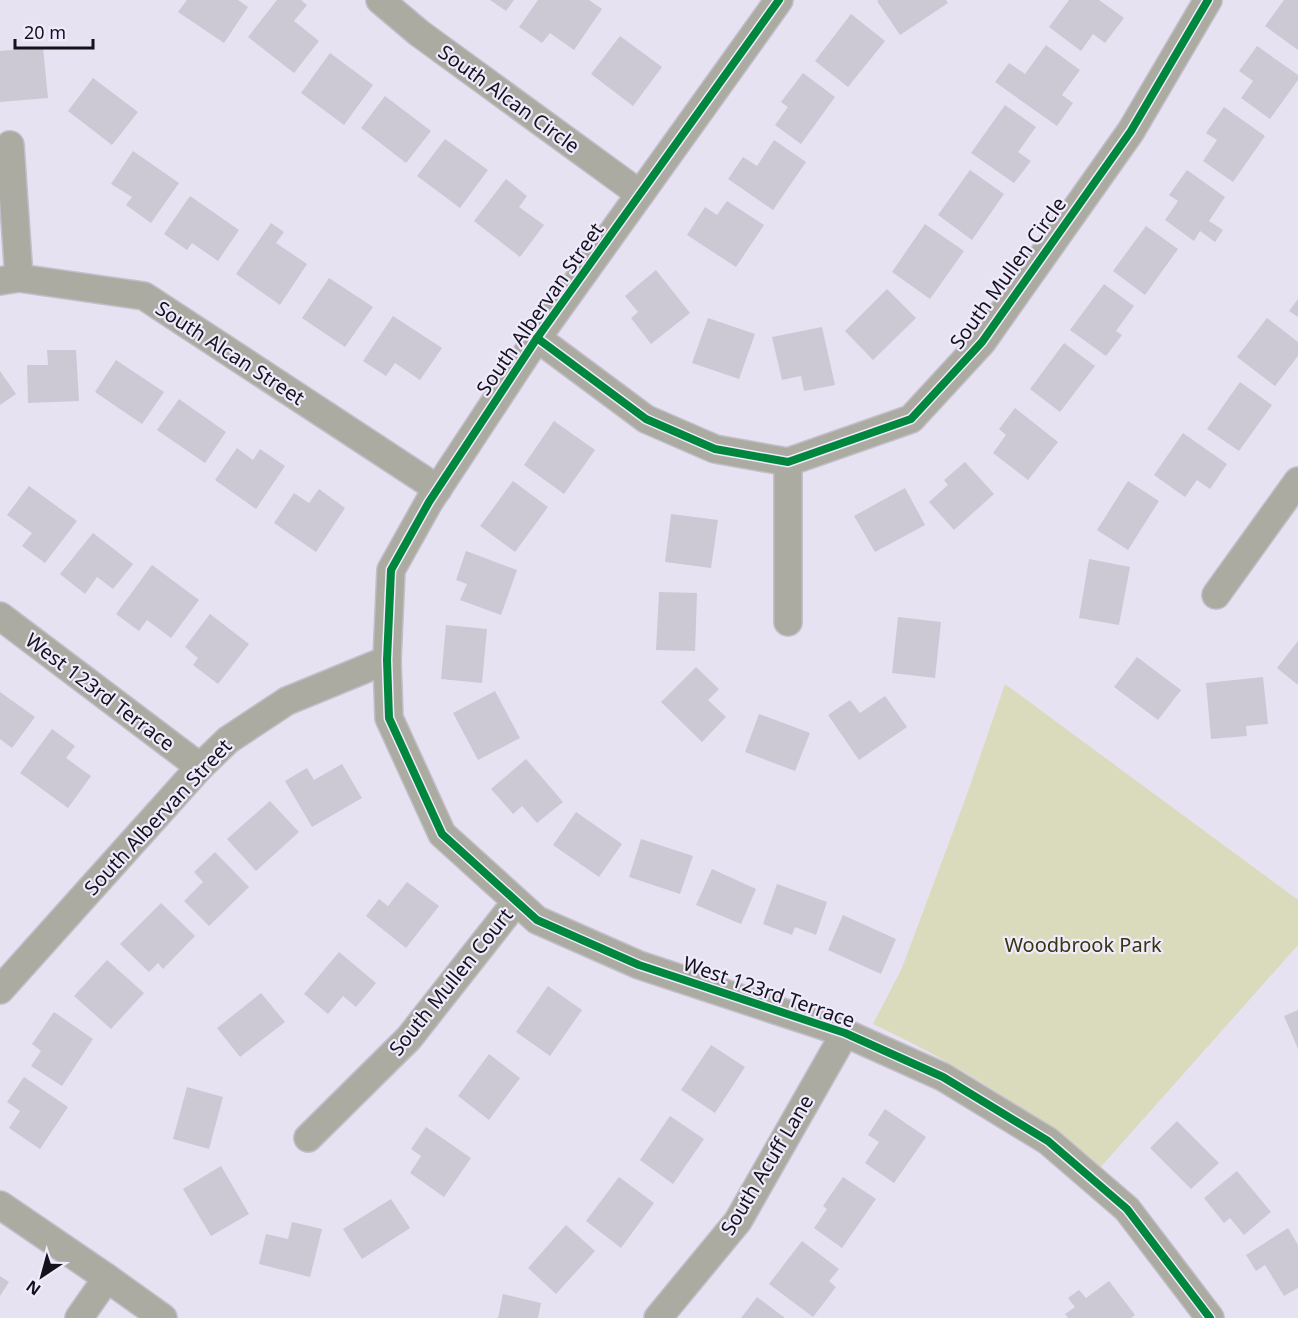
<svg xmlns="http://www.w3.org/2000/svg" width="1298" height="1318" font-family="'Noto Sans',sans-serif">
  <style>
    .green { fill: #dadbbc }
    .building { fill: #ccc8d4 }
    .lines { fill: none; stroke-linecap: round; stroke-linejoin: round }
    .minor-casing { stroke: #c2beca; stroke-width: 30 }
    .minor { stroke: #acaba1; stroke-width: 27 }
    .cycleway-casing { stroke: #f0eafd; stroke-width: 11 }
    .cycleway { stroke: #00873e; stroke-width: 8 }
    .labels { text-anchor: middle; stroke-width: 4.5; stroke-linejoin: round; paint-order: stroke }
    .street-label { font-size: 20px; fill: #15121c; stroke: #f0eafd }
    .park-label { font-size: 20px; fill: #34360e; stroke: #f0eafd }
  </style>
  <rect width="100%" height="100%" fill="#e7e2f2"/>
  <path class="green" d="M1005 684 1298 900V945L1098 1170C1083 1157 1068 1143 1052 1131 997 1089 936 1053 873 1024L902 968 966 797Z"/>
  <g class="building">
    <polygon points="187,0 238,0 248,7 224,43 178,12"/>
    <polygon points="277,0 301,0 307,5 294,21 319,41 294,73 248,37"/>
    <polygon points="490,0 514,0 506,11"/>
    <polygon points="538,0 589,0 602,9 574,50 550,33 542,43 519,27"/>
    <polygon points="879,0 946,0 948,3 900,35 877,1"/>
    <polygon points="1069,0 1099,0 1124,18 1105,43 1093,34 1081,51 1049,27"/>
    <polygon points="1284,0 1298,0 1298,50 1265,26"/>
    <polygon points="851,14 885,41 848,87 815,61"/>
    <polygon points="620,36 662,67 633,106 591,74"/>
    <polygon points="1046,45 1080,70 1062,95 1073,103 1057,126 995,82 1009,63 1025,74"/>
    <polygon points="1257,46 1298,75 1298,80 1270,119 1241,98 1253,81 1239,71"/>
    <polygon points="43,47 48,98 0,102 0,51"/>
    <polygon points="330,53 373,85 344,125 301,93"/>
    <polygon points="803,73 835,97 801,144 775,125 788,107 781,102"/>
    <polygon points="93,78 138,112 112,145 68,111"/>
    <polygon points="385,96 431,131 406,163 361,128"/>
    <polygon points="1005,105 1036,127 1018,152 1031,161 1014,183 971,153"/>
    <polygon points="1224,107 1265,136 1233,182 1203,161 1217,140 1206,133"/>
    <polygon points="445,139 488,170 460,208 417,176"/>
    <polygon points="774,140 806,162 773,210 728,179 743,157 757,166"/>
    <polygon points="133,151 179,183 151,223 126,205 132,197 111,184"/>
    <polygon points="970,170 1004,194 972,240 938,215"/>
    <polygon points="1187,170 1225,197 1209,221 1223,230 1215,242 1200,231 1194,241 1165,220 1178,201 1169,195"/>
    <polygon points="506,179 527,196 519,207 544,225 520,257 474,221"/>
    <polygon points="190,196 239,230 218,261 192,243 187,250 164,234"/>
    <polygon points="727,201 764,225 736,267 687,235 705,207 717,215"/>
    <polygon points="271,223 284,232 276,243 307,264 280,305 236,274"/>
    <polygon points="925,224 964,251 930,299 892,272"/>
    <polygon points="1146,226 1178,249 1145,295 1113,271"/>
    <polygon points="656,270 690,313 651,344 631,318 638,312 625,296"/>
    <polygon points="329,278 373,307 345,347 302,318"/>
    <polygon points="1104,284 1134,306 1116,331 1122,335 1106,356 1070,330"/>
    <polygon points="887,289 916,318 873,360 845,331"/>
    <polygon points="1298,299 1298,317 1289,311"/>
    <polygon points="393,316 442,348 420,380 395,363 386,376 363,361"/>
    <polygon points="708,318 755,334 739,379 692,363"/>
    <polygon points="1267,318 1298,342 1298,356 1275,386 1237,357"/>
    <polygon points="822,327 835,385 804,391 801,376 782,380 772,337"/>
    <polygon points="1064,343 1095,366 1060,412 1030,389"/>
    <polygon points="47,350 76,350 79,401 28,403 27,365 48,365"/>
    <polygon points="116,360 164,392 142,424 95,392"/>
    <polygon points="0,371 16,394 0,405"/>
    <polygon points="1240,382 1272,405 1239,451 1207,429"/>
    <polygon points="179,399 226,432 205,463 157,430"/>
    <polygon points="1015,408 1058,442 1028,480 993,453 1006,435 999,429"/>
    <polygon points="554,421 595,450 564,494 524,465"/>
    <polygon points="1183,433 1227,464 1210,489 1197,480 1185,497 1154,475"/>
    <polygon points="237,448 253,460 260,449 285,466 256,509 215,480"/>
    <polygon points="965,462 994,494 954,530 929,502 948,485 944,480"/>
    <polygon points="513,481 548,507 515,552 480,526"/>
    <polygon points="1128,481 1159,501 1128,550 1097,530"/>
    <polygon points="29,486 77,521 45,563 22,546 32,533 7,515"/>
    <polygon points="905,488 925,525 875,552 854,516"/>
    <polygon points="319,489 345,508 316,552 274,523 294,493 309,503"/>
    <polygon points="671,514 718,520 711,568 665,562"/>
    <polygon points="93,533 133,564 113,589 97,577 85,594 60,574"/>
    <polygon points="466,551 517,570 501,615 460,600 467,584 456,580"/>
    <polygon points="1089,559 1130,567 1119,625 1079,618"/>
    <polygon points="152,565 199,600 171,638 147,620 139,631 116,614"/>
    <polygon points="659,592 697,593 695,651 656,650"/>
    <polygon points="210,614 249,644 218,684 193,665 198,658 185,647"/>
    <polygon points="898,617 941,622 935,678 892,673"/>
    <polygon points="446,625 487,629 482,683 441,679"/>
    <polygon points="1298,641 1298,685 1277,668"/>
    <polygon points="1137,657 1181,690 1158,720 1114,687"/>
    <polygon points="696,667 719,689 708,700 726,717 702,742 661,702"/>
    <polygon points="1263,677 1268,724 1246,726 1247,736 1211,739 1206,683"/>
    <polygon points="495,691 520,738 478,760 453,713"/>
    <polygon points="0,692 35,717 12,748 0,739"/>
    <polygon points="885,696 907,727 859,760 828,715 850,700 860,713"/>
    <polygon points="759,714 810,733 795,771 745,752"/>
    <polygon points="52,729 75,746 66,758 91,776 68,808 20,773"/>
    <polygon points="526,759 563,802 537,823 522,806 513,814 491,789"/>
    <polygon points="342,764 362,798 312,827 285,781 307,768 314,780"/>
    <polygon points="270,801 299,832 256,871 227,839"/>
    <polygon points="576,812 622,844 599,877 553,845"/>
    <polygon points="641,839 693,856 680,894 629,877"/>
    <polygon points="215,852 249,887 209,926 184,901 203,882 194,872"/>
    <polygon points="712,869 756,889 741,924 696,905"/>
    <polygon points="407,882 439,906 406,948 366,916 379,899 388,906"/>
    <polygon points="777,884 827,902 816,935 795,927 792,935 763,924"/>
    <polygon points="161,903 195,936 163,969 158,963 149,972 120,944"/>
    <polygon points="843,915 896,939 881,974 828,950"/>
    <polygon points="339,952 376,983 356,1007 343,996 328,1014 304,994"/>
    <polygon points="107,960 144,993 111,1029 74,996"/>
    <polygon points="548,986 582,1010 550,1056 516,1032"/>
    <polygon points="261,993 285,1022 240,1057 217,1028"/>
    <polygon points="1298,1010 1298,1049 1284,1016"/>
    <polygon points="54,1012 93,1039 62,1086 31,1066 41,1051 32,1044"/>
    <polygon points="711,1045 745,1067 715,1113 681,1090"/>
    <polygon points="489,1054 520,1078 489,1120 458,1096"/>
    <polygon points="24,1077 68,1107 40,1149 9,1128 20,1111 7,1102"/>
    <polygon points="187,1087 223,1097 209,1149 173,1139"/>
    <polygon points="885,1109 926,1137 894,1183 865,1163 879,1142 868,1135"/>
    <polygon points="670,1116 704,1139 673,1184 640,1160"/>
    <polygon points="1177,1121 1219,1163 1191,1189 1150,1148"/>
    <polygon points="426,1127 471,1158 444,1197 410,1173 421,1156 411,1149"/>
    <polygon points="221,1166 249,1214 211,1236 183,1189"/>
    <polygon points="1237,1171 1271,1212 1244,1235 1230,1218 1224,1223 1204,1198"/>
    <polygon points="619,1177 654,1203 621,1248 586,1221"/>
    <polygon points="843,1177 876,1199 842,1248 814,1228 827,1209 823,1206"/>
    <polygon points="391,1199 410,1228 362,1259 343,1229"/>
    <polygon points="292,1222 322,1229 310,1277 259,1264 266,1234 288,1239"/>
    <polygon points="566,1225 595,1251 556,1294 528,1268"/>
    <polygon points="1288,1228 1298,1245 1298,1288 1284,1296 1265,1265 1256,1271 1246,1255"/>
    <polygon points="802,1241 839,1269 829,1281 836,1287 813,1317 769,1284"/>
    <polygon points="0,1276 9,1282 0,1296"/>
    <polygon points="1109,1281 1135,1315 1131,1318 1068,1318 1065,1314 1075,1307 1068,1298 1079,1290 1086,1298"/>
    <polygon points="503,1294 541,1303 538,1318 498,1318"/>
    <polygon points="757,1297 785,1318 741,1318"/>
  </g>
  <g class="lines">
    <defs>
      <g id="minor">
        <polyline points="380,0 419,33 640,194"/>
        <polyline points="779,0 537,338 429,502 391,570 387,660 389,718 442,834 537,920 639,965 845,1033 943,1077 1048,1141 1127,1209 1210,1318"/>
        <polyline points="10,145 19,278"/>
        <polyline points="0,281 19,278 144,296 438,489"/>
        <polyline points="537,338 646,419 715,449 788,462 911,419 982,342 1131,131 1208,0"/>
        <polyline points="788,462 788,622"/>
        <polyline points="1216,595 1298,481"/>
        <polyline points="0,616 200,767"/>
        <polyline points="0,990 200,767 228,740 287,701 387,660"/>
        <polyline points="308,1138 409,1038 516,902"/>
        <polyline points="0,1205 107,1278 163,1318"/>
        <polyline points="79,1318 107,1278"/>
        <polyline points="658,1318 738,1221 845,1033"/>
      </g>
    </defs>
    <use href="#minor" class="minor-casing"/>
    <use href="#minor" class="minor"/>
    <defs>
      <g id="cycleway">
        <polyline points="779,0 537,338 429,502 391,570 387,660 389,718 442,834 537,920 639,965 845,1033 943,1077 1048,1141 1127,1209 1210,1318"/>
        <polyline points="537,338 646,419 715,449 788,462 911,419 982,342 1131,131 1208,0"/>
      </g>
    </defs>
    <use href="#cycleway" class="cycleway-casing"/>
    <use href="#cycleway" class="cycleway"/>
  </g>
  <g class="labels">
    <g class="street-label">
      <text transform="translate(509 99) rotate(36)" y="7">South Alcan Circle</text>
      <text transform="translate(1008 273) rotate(-54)" y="7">South Mullen Circle</text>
      <text transform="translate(540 309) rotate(-55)" y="7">South Albervan Street</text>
      <text transform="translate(230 353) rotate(33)" y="7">South Alcan Street</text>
      <text transform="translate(100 692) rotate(37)" y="7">West 123rd Terrace</text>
      <text transform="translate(158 817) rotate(-47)" y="7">South Albervan Street</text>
      <text transform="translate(451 982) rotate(-51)" y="7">South Mullen Court</text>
      <text transform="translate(769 992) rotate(19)" y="7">West 123rd Terrace</text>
      <text transform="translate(767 1165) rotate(-59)" y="7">South Acuff Lane</text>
    </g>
    <g class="park-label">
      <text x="1083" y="952">Woodbrook Park</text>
    </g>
  </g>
  <g transform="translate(42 1276) rotate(216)" stroke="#f0eafd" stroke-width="4.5" paint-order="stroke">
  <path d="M0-4.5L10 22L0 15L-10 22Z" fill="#15121c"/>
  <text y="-9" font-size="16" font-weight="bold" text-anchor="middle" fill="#15121c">N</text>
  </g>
  <path d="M15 39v9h78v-9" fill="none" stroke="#15121c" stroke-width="3"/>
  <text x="24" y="39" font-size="18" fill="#15121c" stroke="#f0eafd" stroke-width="4.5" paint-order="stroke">20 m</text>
</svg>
